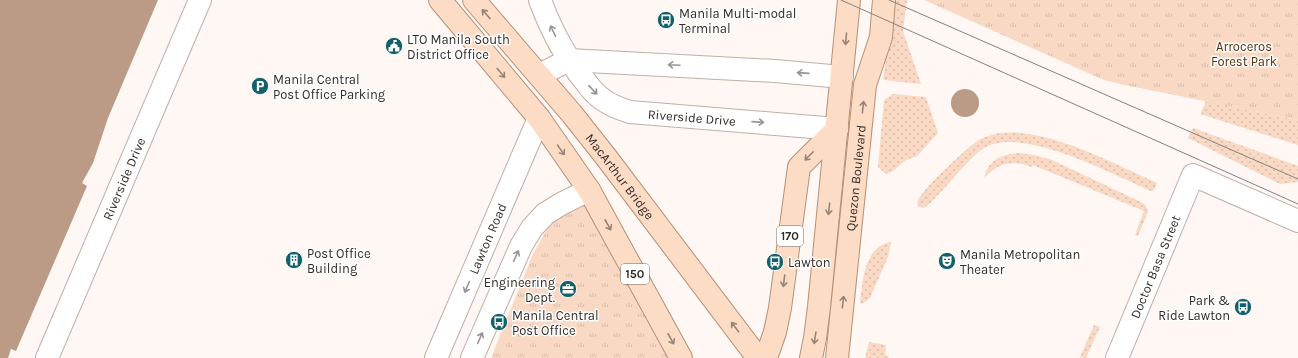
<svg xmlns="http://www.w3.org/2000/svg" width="1298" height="358" font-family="Karla,sans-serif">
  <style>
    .grass { fill: url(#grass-dots) }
    .park { fill: url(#park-tufts) }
    .water { fill: #bb9b86 }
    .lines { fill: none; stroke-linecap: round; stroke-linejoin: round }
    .minor-casing { stroke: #bfafa4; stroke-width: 24 }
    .major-casing { stroke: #b58f76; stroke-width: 24 }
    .minor { stroke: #fff; stroke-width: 22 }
    .major { stroke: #fddcc6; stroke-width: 22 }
    .tram { stroke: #87817d; stroke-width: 1 }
    .oneway { stroke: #988477 }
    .oneway2 { stroke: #989694 }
    .labels { text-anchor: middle; stroke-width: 3; stroke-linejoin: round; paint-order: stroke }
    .shield { fill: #fff; stroke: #706b68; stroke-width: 1 }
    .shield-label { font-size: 12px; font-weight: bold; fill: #322c28 }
    .poi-label { font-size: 13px; fill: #322c28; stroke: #fff; text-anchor: start }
    .park-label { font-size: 13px; fill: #592f0a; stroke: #fff }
    .street-label { font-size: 13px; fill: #322c28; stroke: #fff }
  </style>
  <defs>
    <pattern id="grass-dots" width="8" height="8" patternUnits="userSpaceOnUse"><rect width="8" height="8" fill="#f9d9c3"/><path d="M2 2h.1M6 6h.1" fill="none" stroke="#d6baa8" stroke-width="1.8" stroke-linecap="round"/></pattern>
    <pattern id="park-tufts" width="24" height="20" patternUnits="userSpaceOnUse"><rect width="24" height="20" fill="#f9d9c3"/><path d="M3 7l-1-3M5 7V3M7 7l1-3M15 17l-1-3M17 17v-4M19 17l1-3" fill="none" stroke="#d6baa8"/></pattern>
  </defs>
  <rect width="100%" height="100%" fill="#fef7f3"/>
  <g class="grass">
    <polygon points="894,0 907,0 903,31 921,84 883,80"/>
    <polygon points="893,94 926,97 938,133 917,156 906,160 893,171 886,174 878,167 884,100"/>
    <polygon points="1206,101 1298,120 1298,145 1203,115 1201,114 1201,112"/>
    <polygon points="1193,128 1298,166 1298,182 1280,184 1188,138"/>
    <path d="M999 133C1006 133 1014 132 1021 133 1067 138 1115 164 1157 183L1154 190 1151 191C1113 175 1023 125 984 148 979 151 974 156 970 160 955 175 943 191 928 205L923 208 919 207C917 204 917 204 918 201 921 190 965 150 976 142 983 137 990 135 999 133Z"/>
    <path d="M1018 153 1034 155 1052 160 1141 202 1146 206 1148 212 1138 236 1135 235 1144 211 1033 165 1032 167C1012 160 999 162 984 178 988 160 1001 155 1018 153Z"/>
    <path d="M891 242 888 257 870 298 867 301 860 304C862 283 864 246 891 242Z"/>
    <polygon points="1094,325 1100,327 1086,358 1080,357"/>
    <polygon points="869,342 886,345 885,355 889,356 888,358 865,358"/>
  </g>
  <g class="park">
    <polygon points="924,0 1298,0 1298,120 1120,84 1104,80"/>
    <polygon points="585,204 668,358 491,358 533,254 554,217"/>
  </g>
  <g class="water">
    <polygon points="0,0 158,0 108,118 93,163 82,183 87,186 16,351 11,349 8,358 0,358"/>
    <circle cx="965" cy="103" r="14"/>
  </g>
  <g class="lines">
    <defs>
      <g id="minor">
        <path id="s1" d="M540 0C551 30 565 57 585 81 590 88 595 94 602 99 610 105 620 109 630 112L837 129"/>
        <polyline points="539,75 569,60 775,71 842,77"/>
        <path id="s2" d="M47 358 200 0"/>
        <path id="s3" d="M436 358 539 118"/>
        <polyline points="472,358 521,246 532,228 545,214 561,204 589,190"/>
        <path id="s4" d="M1117 358 1193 175 1298 221"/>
      </g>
      <g id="major">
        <polyline points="440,0 539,118 589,190 681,358"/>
        <path id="s5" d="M474 0 572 114 606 157 758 358"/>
        <polyline points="766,358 775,332 780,308 799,167 837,129"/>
        <polyline points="811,358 815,338 819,307 849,0"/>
        <path id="s6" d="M837 358 865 85 881 37 884 0"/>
      </g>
    </defs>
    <use href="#minor" class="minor-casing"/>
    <use href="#major" class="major-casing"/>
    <use href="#minor" class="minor"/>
    <use href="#major" class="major"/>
    <g class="tram">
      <polyline points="841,0 1298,204"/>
      <polyline points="889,0 1298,179"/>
    </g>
  </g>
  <defs><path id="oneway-shaft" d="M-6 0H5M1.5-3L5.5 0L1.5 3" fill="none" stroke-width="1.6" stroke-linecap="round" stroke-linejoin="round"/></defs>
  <g class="oneway">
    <use href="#oneway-shaft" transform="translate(486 14) rotate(-131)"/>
    <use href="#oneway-shaft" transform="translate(846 39) rotate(95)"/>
    <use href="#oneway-shaft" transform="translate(501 73) rotate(50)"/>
    <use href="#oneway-shaft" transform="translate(863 107) rotate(-84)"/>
    <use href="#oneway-shaft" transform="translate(561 150) rotate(55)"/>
    <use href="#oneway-shaft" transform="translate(809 156) rotate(135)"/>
    <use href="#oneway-shaft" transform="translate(829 209) rotate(96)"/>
    <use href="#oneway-shaft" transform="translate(608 225) rotate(61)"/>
    <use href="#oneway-shaft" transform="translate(784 281) rotate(97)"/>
    <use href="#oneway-shaft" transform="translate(843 302) rotate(-84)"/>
    <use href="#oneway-shaft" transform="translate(735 327) rotate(-127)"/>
    <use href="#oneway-shaft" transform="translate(815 338) rotate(99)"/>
    <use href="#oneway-shaft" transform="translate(671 339) rotate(61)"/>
  </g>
  <g class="oneway2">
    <use href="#oneway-shaft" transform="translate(553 31) rotate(-115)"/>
    <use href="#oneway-shaft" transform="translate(674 65) rotate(-177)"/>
    <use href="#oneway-shaft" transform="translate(803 73) rotate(-176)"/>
    <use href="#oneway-shaft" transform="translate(593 90) rotate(47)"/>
    <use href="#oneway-shaft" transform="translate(758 122) rotate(4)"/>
    <use href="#oneway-shaft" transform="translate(516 256) rotate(-66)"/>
    <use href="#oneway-shaft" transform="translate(467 287) rotate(113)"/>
    <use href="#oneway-shaft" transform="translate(480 338) rotate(-67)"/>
  </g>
  <defs>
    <symbol id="bus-disc" viewBox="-11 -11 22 22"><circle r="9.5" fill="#126169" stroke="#fff"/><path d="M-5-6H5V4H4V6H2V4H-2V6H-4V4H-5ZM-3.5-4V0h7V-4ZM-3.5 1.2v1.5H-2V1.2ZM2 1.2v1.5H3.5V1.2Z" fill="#fff"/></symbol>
    <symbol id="civic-disc" viewBox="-11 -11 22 22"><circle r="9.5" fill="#126169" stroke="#fff"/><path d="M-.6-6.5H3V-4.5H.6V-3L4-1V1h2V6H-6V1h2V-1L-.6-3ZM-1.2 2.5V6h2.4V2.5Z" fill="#fff"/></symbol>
    <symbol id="parking-disc" viewBox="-11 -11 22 22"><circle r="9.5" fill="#126169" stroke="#fff"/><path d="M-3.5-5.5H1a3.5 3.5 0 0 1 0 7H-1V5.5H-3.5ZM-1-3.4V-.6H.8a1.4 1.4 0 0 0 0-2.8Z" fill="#fff"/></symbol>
    <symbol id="building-disc" viewBox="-11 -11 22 22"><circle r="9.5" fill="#126169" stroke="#fff"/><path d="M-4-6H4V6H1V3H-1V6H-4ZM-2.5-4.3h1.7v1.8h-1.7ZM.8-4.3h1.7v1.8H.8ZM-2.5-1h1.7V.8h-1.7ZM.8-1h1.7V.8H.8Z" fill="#fff"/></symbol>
    <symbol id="theatre-disc" viewBox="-11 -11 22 22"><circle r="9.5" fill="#126169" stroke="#fff"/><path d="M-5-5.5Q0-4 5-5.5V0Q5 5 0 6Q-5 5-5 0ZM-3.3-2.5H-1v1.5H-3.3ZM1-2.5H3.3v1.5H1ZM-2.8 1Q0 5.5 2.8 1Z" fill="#fff"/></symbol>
    <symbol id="office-disc" viewBox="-11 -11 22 22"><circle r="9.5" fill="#126169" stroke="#fff"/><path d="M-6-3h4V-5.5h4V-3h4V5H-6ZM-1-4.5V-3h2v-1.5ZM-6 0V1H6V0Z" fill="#fff"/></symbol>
  </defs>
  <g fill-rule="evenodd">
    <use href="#bus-disc" x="656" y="10" width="20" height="20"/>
    <use href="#civic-disc" x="384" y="36" width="20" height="20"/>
    <use href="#parking-disc" x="250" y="76" width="20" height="20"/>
    <use href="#building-disc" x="284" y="250" width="20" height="20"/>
    <use href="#theatre-disc" x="937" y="251" width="20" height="20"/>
    <use href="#bus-disc" x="765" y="252" width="20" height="20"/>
    <use href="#office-disc" x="558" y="279" width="20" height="20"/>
    <use href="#bus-disc" x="1233" y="297" width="20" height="20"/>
    <use href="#bus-disc" x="489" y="312" width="20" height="20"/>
  </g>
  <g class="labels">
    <g class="shield">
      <rect x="777" y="226" width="26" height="20" rx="3"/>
      <rect x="621" y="264" width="28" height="20" rx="3"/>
    </g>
    <g class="shield-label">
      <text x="790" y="240">170</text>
      <text x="635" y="278">150</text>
    </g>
    <g class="poi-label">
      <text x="679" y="18">Manila Multi-modal<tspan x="679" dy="15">Terminal</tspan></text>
      <text x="407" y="44">LTO Manila South<tspan x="407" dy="15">District Office</tspan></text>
      <text x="273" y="84">Manila Central<tspan x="273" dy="15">Post Office Parking</tspan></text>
      <text x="307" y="258">Post Office<tspan x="307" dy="15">Building</tspan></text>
      <text x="960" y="259">Manila Metropolitan<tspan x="960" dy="15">Theater</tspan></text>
      <text x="788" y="267">Lawton</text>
      <text x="555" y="287" text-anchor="end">Engineering<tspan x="555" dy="15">Dept.</tspan></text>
      <text x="1230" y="305" text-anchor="end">Park &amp;<tspan x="1230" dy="15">Ride Lawton</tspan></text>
      <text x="512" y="320">Manila Central<tspan x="512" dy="15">Post Office</tspan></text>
    </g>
    <g class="park-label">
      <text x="1244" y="51">Arroceros<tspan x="1244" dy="15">Forest Park</tspan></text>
    </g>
    <g class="street-label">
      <text dy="5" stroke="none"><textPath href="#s1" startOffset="211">Riverside Drive</textPath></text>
      <text dy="5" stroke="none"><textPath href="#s5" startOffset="229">MacArthur Bridge</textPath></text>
      <text dy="5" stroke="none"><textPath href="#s6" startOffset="181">Quezon Boulevard</textPath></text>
      <text dy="5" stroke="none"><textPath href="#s2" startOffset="195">Riverside Drive</textPath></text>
      <text dy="5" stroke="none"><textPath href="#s3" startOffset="130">Lawton Road</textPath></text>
      <text dy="5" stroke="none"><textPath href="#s4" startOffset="99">Doctor Basa Street</textPath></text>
    </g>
  </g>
</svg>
